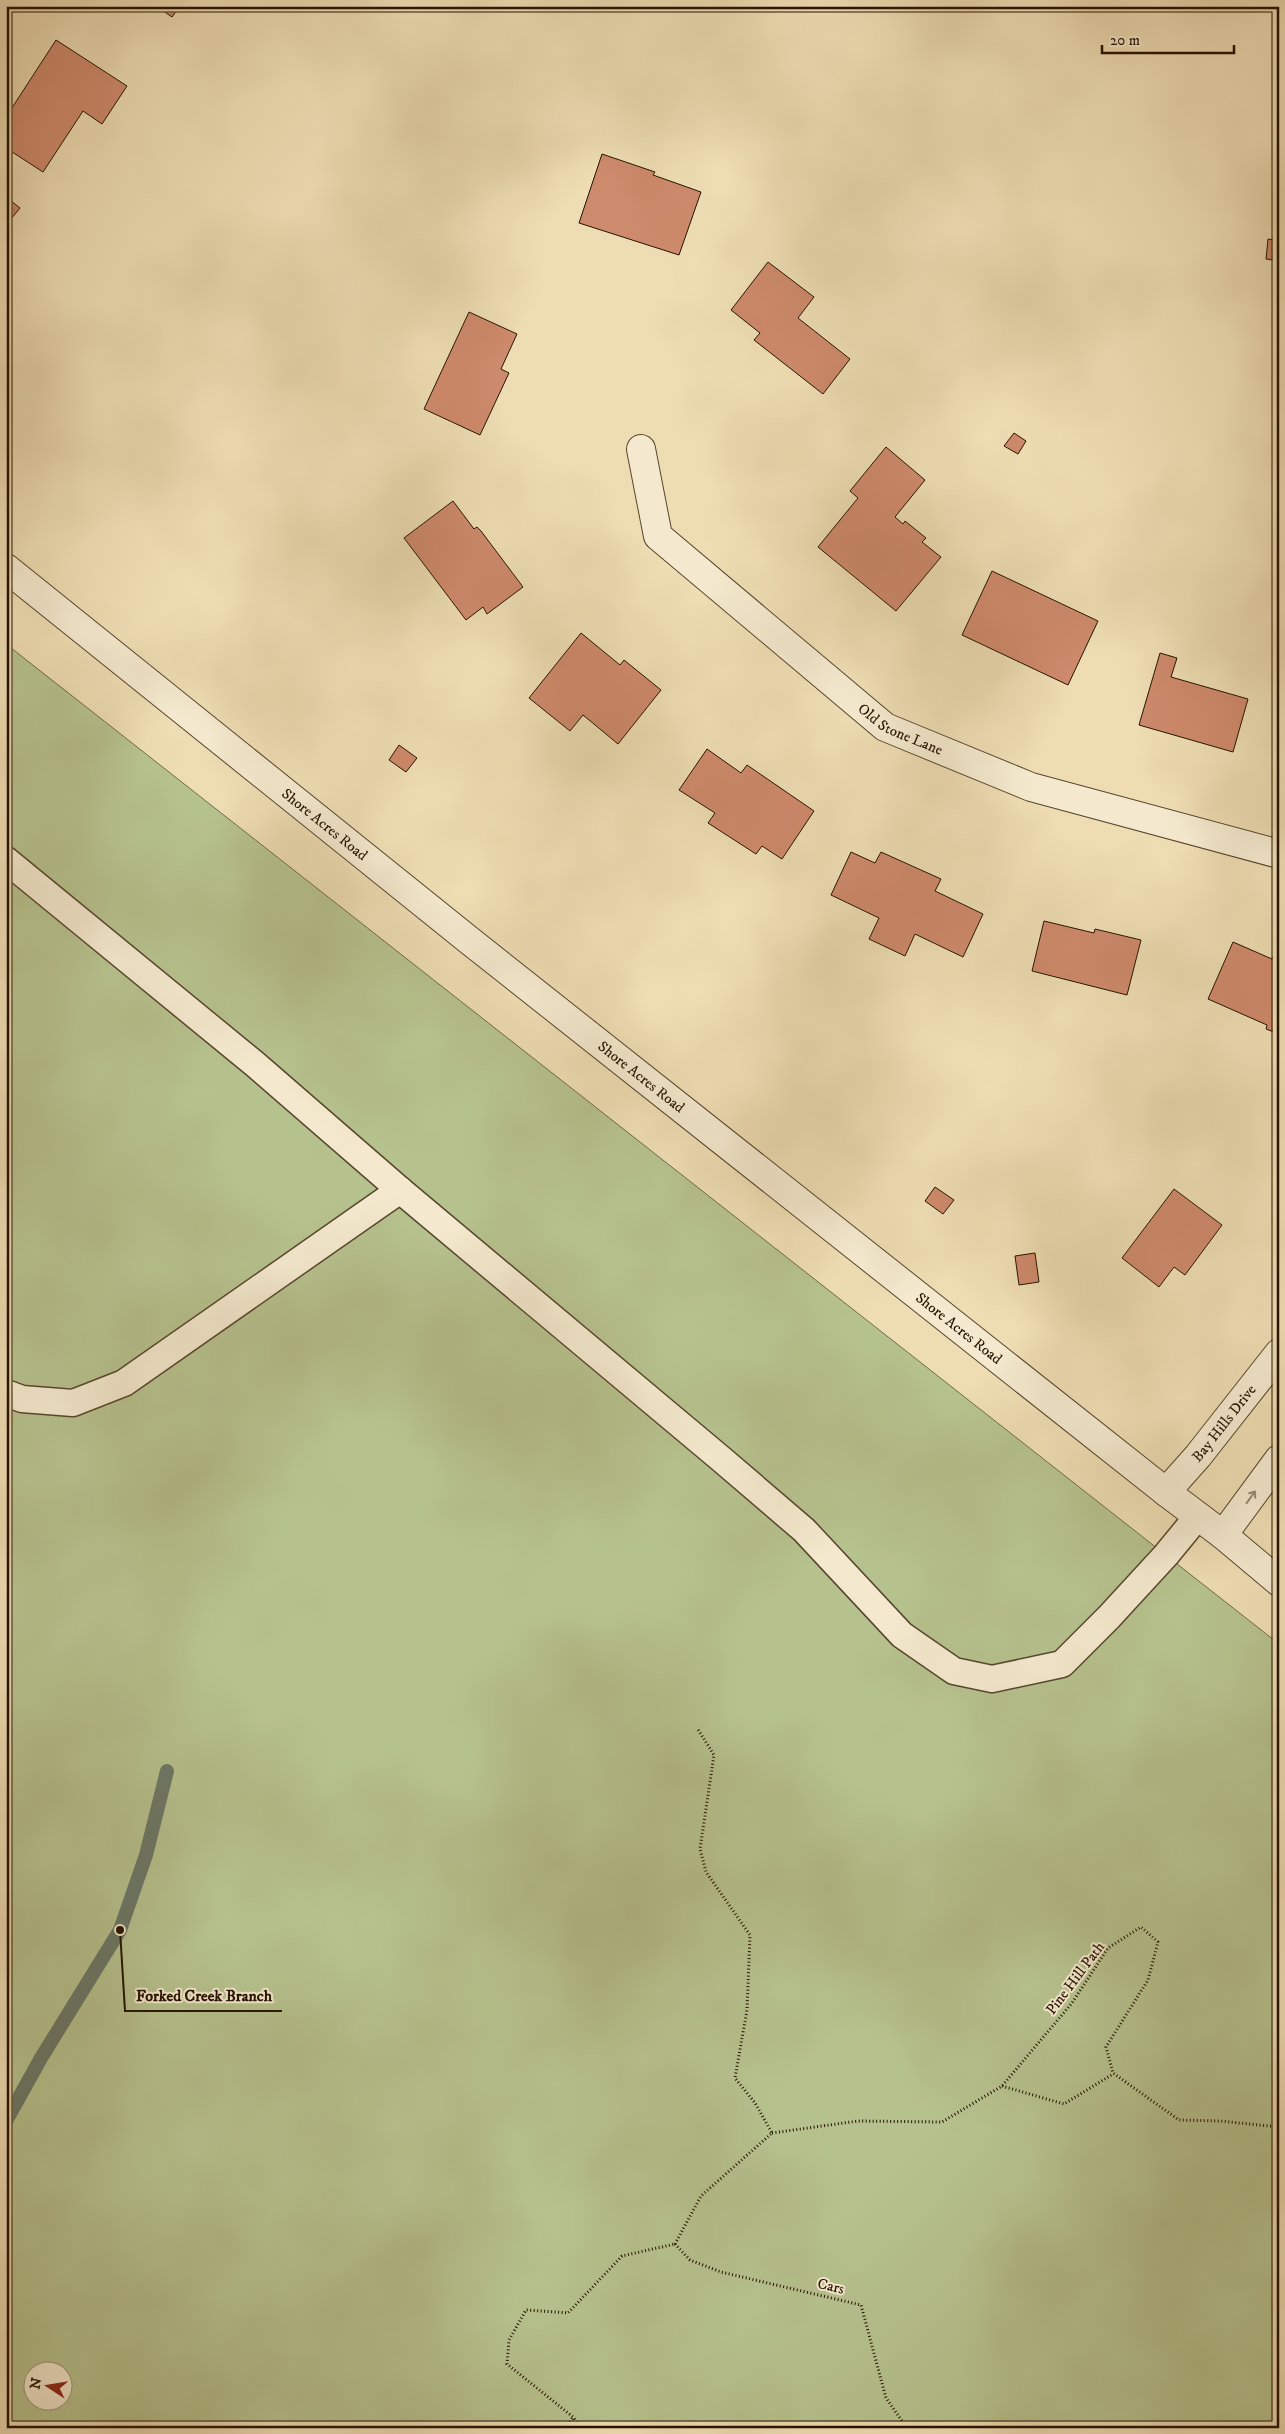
<svg xmlns="http://www.w3.org/2000/svg" width="1285" height="2434" font-family="'IM FELL DW Pica',serif">
  <style>
    .green { fill: #b6c28e; stroke: #6e6a47; fill-rule: evenodd }
    .lines { fill: none; stroke-linecap: round; stroke-linejoin: round }
    .stream { stroke: #6b7867; stroke-width: 14 }
    .building { fill: #ce8a6c; stroke: #251300 }
    .lane-casing { stroke: #57462d; stroke-width: 29 }
    .street-casing { stroke: #57462d; stroke-width: 30 }
    .path { stroke: #251300; stroke-width: 3; stroke-dasharray: 1 2.5; stroke-linecap: butt }
    .lane { stroke: #f4e9ce; stroke-width: 26 }
    .street { stroke: #f4e9ce; stroke-width: 28 }
    .oneway { stroke: #978971 }
    .labels { text-anchor: middle; stroke-width: 4; stroke-linejoin: round; paint-order: stroke }
    .street-label { font-size: 15px; fill: #251300; stroke: #f4e9ce }
    .leader { fill: none; stroke: #251300; stroke-width: 2 }
    .callout-dot { fill: #251300; stroke: #f4e9ce; stroke-width: 2 }
    .callout-label { font-size: 16px; text-anchor: middle; font-weight: bold; fill: #251300; stroke: #f4e9ce; stroke-width: 4; stroke-linejoin: round; paint-order: stroke }
  </style>
  <rect width="100%" height="100%" fill="#eeddb3"/>
  <filter id="stains"><feTurbulence type="fractalNoise" baseFrequency=".004" numOctaves="4"/><feColorMatrix values="0 0 0 0 .2 0 0 0 0 .09 0 0 0 0 .02 0 0 0 .5 -.17"/></filter>
  <radialGradient id="worn" r=".72"><stop offset=".6" stop-color="#630" stop-opacity="0"/><stop offset="1" stop-color="#630" stop-opacity=".3"/></radialGradient>
  <path class="green" d="M6 644 1279 1644V2428H6ZM32 2372H62V2402H32Z"/>
  <g class="lines">
    <polyline class="stream" points="6,2121 41,2058 120,1930 146,1855 167,1771"/>
  </g>
  <g class="building">
    <polygon points="156,6 180,6 172,17"/>
    <polygon points="56,40 127,86 102,124 83,111 43,172 6,148 6,117"/>
    <polygon points="602,154 655,172 653,175 701,192 679,255 579,223"/>
    <polygon points="6,197 20,208 6,225"/>
    <polygon points="1268,239 1279,241 1279,261 1266,259"/>
    <polygon points="768,262 814,297 798,318 850,359 823,394 754,340 760,333 731,310"/>
    <polygon points="469,312 517,334 501,369 509,373 480,435 424,409"/>
    <polygon points="1014,433 1026,441 1018,454 1004,446"/>
    <polygon points="886,447 925,480 895,517 903,524 905,521 926,538 922,542 941,557 896,611 818,547 858,498 850,491"/>
    <polygon points="453,501 474,529 477,527 481,531 523,587 487,614 483,607 466,620 404,538"/>
    <polygon points="992,571 1098,621 1068,685 962,635"/>
    <polygon points="581,633 620,665 624,660 661,690 618,744 583,715 570,731 529,698"/>
    <polygon points="1160,653 1177,658 1171,677 1248,699 1233,752 1139,725"/>
    <polygon points="399,745 417,758 406,772 389,760"/>
    <polygon points="707,749 741,773 747,765 814,811 782,859 762,846 756,854 708,823 715,813 679,790"/>
    <polygon points="851,852 875,863 881,852 941,879 935,891 983,914 963,957 915,934 905,956 869,939 879,918 831,895"/>
    <polygon points="1044,921 1094,933 1095,929 1141,940 1127,995 1032,971"/>
    <polygon points="1233,942 1272,959 1274,954 1279,956 1279,1034 1266,1029 1267,1025 1208,999"/>
    <polygon points="935,1187 954,1200 943,1214 925,1201"/>
    <polygon points="1174,1189 1222,1225 1185,1275 1174,1267 1159,1287 1122,1258"/>
    <polygon points="1035,1253 1039,1282 1019,1285 1015,1256"/>
  </g>
  <g class="lines">
    <defs>
      <g id="lane">
        <polyline points="6,860 256,1065 400,1190 720,1458 804,1530 902,1635 954,1671 992,1679 1062,1664 1109,1617 1166,1555 1198,1516"/>
        <polyline points="6,1393 22,1399 73,1403 124,1383 400,1190"/>
      </g>
      <g id="street">
        <path id="s1" d="M641 449 658 536 885 727 1031 787 1279 854"/>
        <path id="s2" d="M6 568 470 941 1166 1492 1223 1535 1279 1582"/>
        <path id="s3" d="M1166 1492 1198 1456 1279 1353"/>
        <polyline points="1223,1535 1279,1459"/>
      </g>
    </defs>
    <use href="#lane" class="lane-casing"/>
    <use href="#street" class="street-casing"/>
    <g class="path">
      <polyline points="1002,2086 1064,2104 1113,2074"/>
      <polyline points="772,2133 858,2121 942,2122 1002,2086 1072,2003 1108,1948 1141,1927 1158,1942 1148,1980 1106,2047 1113,2073 1179,2120 1220,2121 1279,2127"/>
      <polyline points="675,2244 701,2196 772,2133 755,2103 735,2078 747,2010 750,1935 706,1872 700,1849 714,1755 697,1728"/>
      <polyline points="675,2244 690,2260 721,2272 861,2305 886,2398 907,2428"/>
      <polyline points="566,2428 573,2417"/>
      <polyline points="581,2428 573,2417 507,2364 509,2340 526,2310 568,2313 622,2256 675,2244"/>
    </g>
    <use href="#lane" class="lane"/>
    <use href="#street" class="street"/>
  </g>
  <defs><path id="oneway-shaft" d="M-6 0H5M1.5-3L5.5 0L1.5 3" fill="none" stroke-width="1.6" stroke-linecap="round" stroke-linejoin="round" transform="scale(1.25)"/></defs>
  <use class="oneway" href="#oneway-shaft" transform="translate(1251 1497) rotate(-54)"/>
  <g class="labels">
    <g class="street-label">
      <text dy="5" stroke="none"><textPath href="#s1" startOffset="400">Old Stone Lane</textPath></text>
      <text dy="5" stroke="none"><textPath href="#s2" startOffset="409">Shore Acres Road</textPath></text>
      <text dy="5" stroke="none"><textPath href="#s2" startOffset="814">Shore Acres Road</textPath></text>
      <text dy="5" stroke="none"><textPath href="#s2" startOffset="1219">Shore Acres Road</textPath></text>
      <text dy="5" stroke="none"><textPath href="#s3" startOffset="90">Bay Hills Drive</textPath></text>
      <text transform="translate(1075 1978) rotate(-53)" y="5">Pine Hill Path</text>
      <text transform="translate(831 2286) rotate(13)" y="5">Cars</text>
    </g>
  </g>
  <path class="leader" d="M120 1930L125 2011H282"/>
  <circle class="callout-dot" cx="120" cy="1930" r="5"/>
  <g class="callout-label">
    <text x="204" y="2001">Forked Creek Branch</text>
  </g>
  <rect width="1285" height="2434" fill="none" stroke="#eeddb3" stroke-width="25"/>
  <rect x="8" y="8" width="1270" height="2419" fill="none" stroke="#251300" stroke-width="2.5"/>
  <rect x="12" y="12" width="1260" height="2409" fill="none" stroke="#251300"/>
  <g transform="translate(48 2386) rotate(282)"><circle r="24" fill="#f4e9ce" stroke="#a1937c"/>
  <path d="M0-4L9 19L0 12L-9 19Z" fill="#8f2418"/>
  <text y="-8" font-size="14" font-weight="bold" text-anchor="middle" fill="#251300">N</text>
  </g>
  <path d="M1102 45v8h132v-8" fill="none" stroke="#251300" stroke-width="2.5"/>
  <text x="1110" y="45" font-size="15" fill="#251300" stroke="#f4e9ce" stroke-width="4" paint-order="stroke">20 m</text>
  <rect width="100%" height="100%" filter="url(#stains)"/>
  <rect width="100%" height="100%" fill="url(#worn)"/>
</svg>
